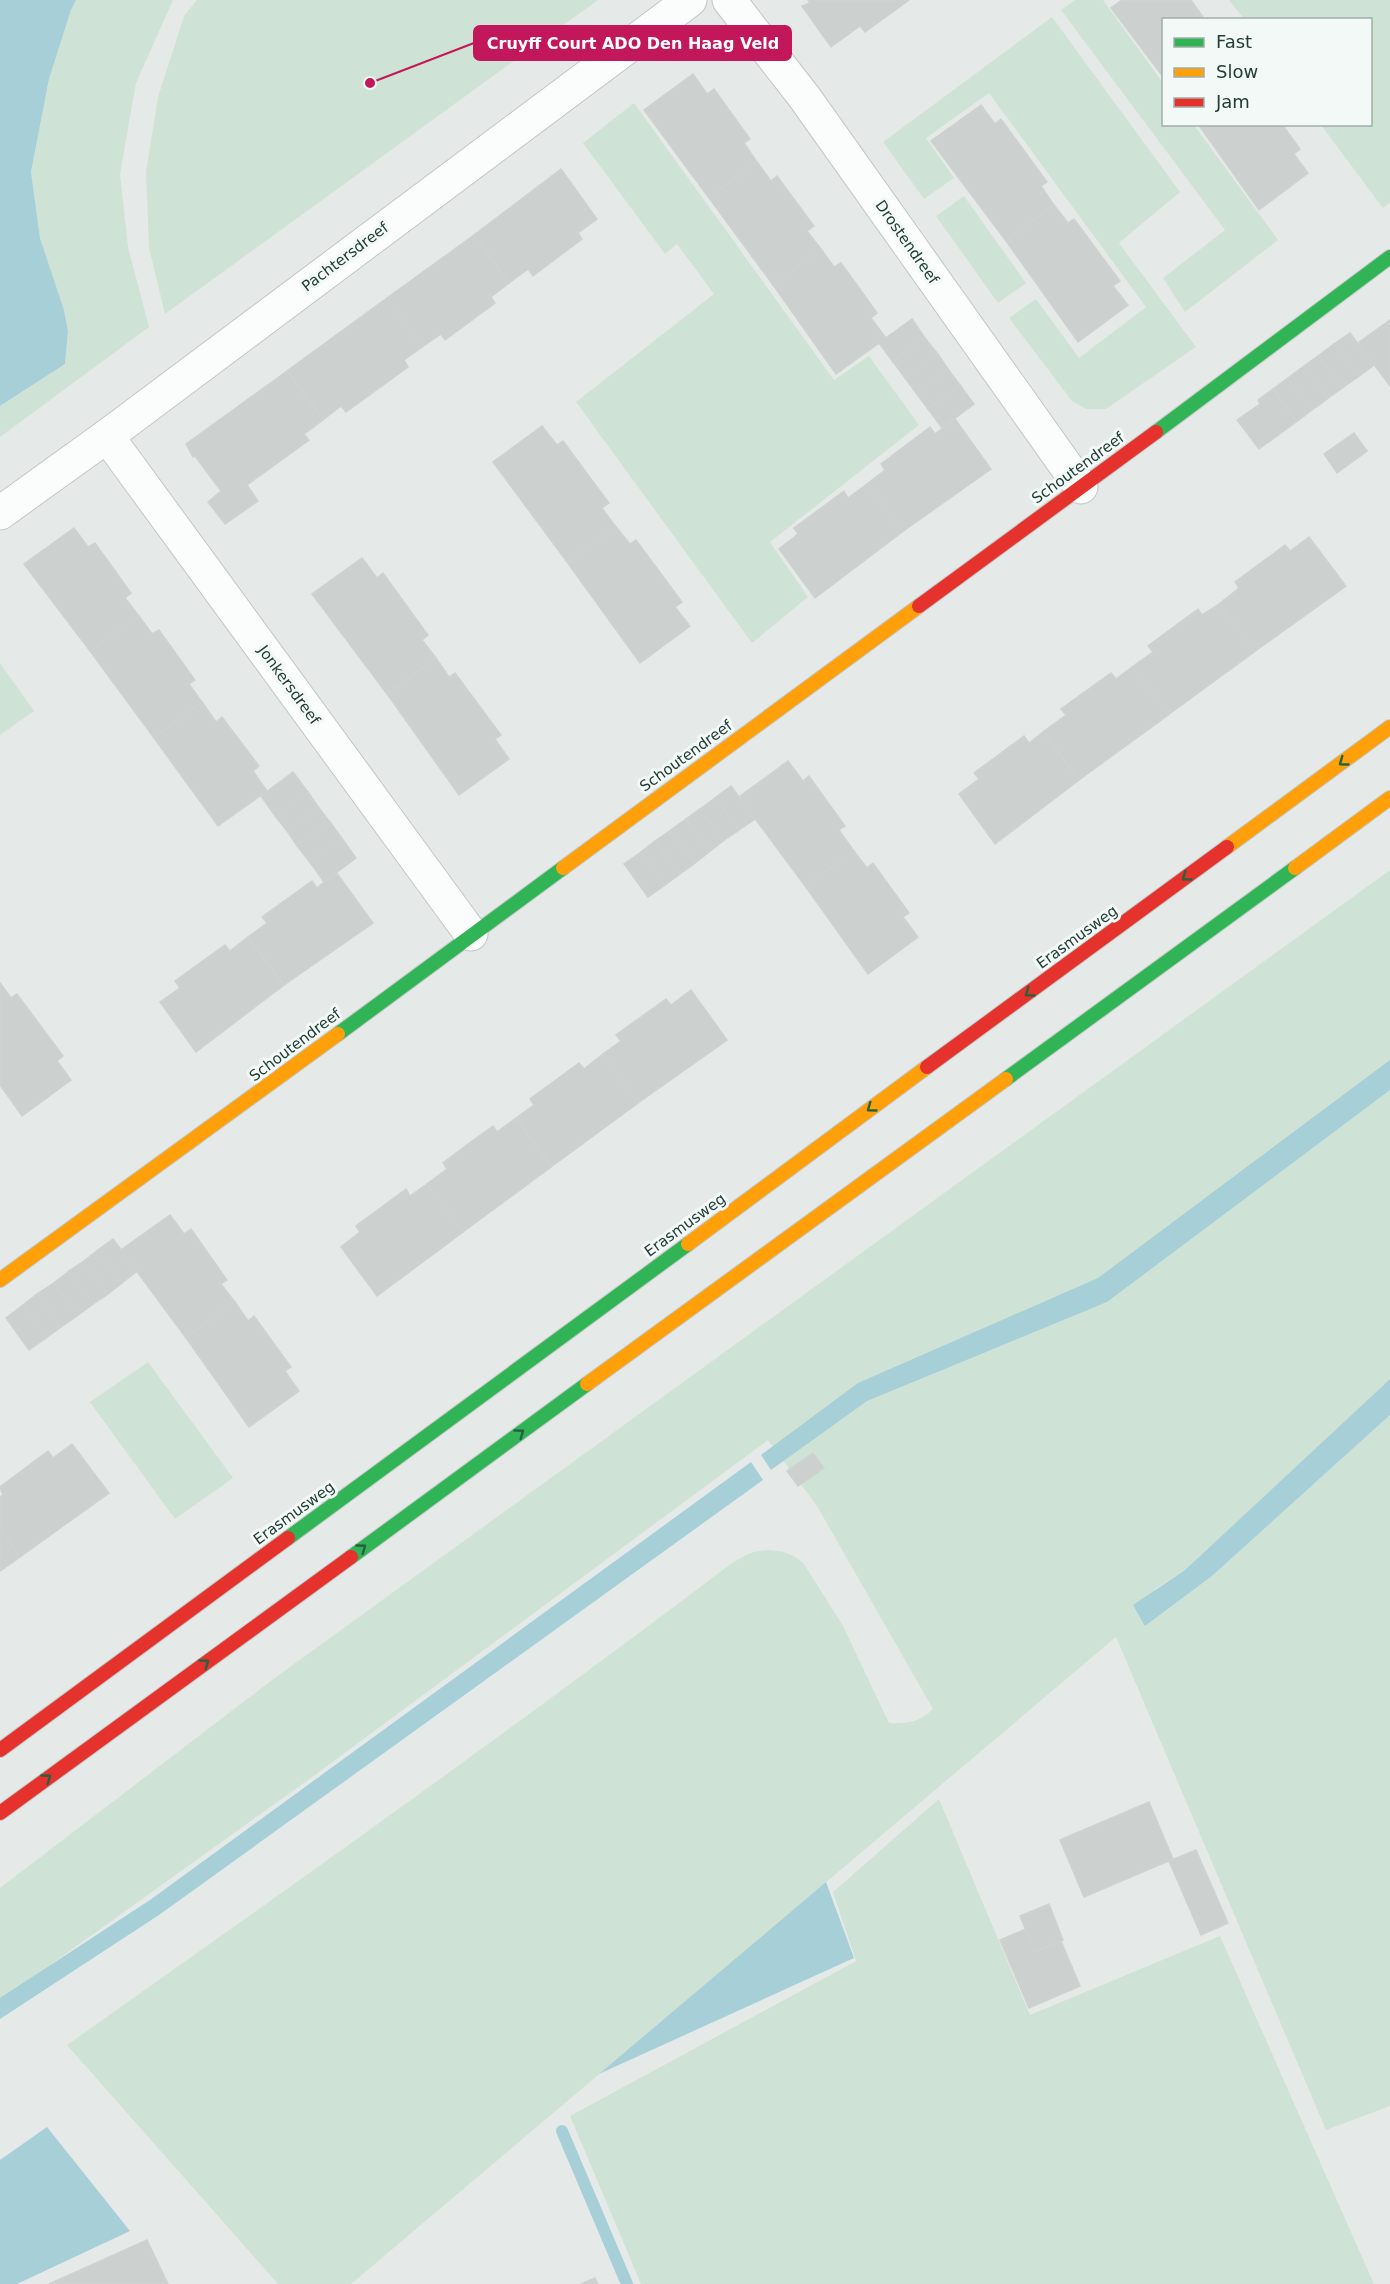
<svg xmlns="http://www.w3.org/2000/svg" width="1390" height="2284" font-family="'DejaVu Sans',sans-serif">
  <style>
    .green { fill: #cee3d5 }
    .water { fill: #a7cfd7 }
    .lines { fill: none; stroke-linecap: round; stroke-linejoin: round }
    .stream { stroke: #a7cfd7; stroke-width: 12 }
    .building { fill: #ccd1cf; stroke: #ced3d1; stroke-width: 1.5 }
    .street-casing { stroke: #c2c7c5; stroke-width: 35 }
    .fast-casing { stroke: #c0c8c5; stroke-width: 16 }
    .slow-casing { stroke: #c0c8c5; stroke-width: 16 }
    .jam-casing { stroke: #c0c8c5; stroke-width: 16 }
    .street { stroke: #fbfcfc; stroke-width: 33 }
    .fast { stroke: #30b455; stroke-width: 14 }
    .slow { stroke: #ff9f0a; stroke-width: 14 }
    .jam { stroke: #e5322d; stroke-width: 14 }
    .oneway { stroke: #276140 }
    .labels { text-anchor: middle; stroke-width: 6; stroke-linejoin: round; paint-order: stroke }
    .street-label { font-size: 15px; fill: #233d37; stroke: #f3f9f6 }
    .leader { fill: none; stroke: #c2185b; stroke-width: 2 }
    .callout-dot { fill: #c2185b; stroke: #f3f9f6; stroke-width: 2 }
    .callout { fill: #c2185b; stroke: #c2185b; stroke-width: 2 }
    .callout-label { font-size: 16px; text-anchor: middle; font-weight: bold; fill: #fff }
  </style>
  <rect width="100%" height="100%" fill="#e5eae8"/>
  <g class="green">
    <polygon points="76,0 173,0 136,83 120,174 128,247 149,327 0,437 0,406 65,364 68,331 64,310 40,238 31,172 49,79 71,10"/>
    <polygon points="197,0 598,0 165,314 149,248 146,172 158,97 184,16"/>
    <polygon points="1075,0 1103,0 1163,83 1164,124 1194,125 1278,240 1185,312 1163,278 1225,230 1061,10"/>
    <polygon points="1229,0 1390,0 1390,202 1383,208 1321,125 1370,124 1370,20 1244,19"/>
    <polygon points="1052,17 1180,192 1119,243 1196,347 1106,409 1086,409 1072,401 1009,318 1036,299 1079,358 1146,307 989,93 926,138 954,178 924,199 883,142"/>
    <polygon points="634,103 834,380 869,356 919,425 770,542 808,597 752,643 576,402 714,294 677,244 665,254 583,143"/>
    <polygon points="964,196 1026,283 998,303 936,216"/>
    <polygon points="0,663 34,711 0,735"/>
    <path d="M1390 870V1379L1185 1570 1155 1589 1145 1626 1212 1576 1390 1415V2106L1326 2130 1116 1637 351 2284H278L67 2045C291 1887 514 1728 732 1563 739 1559 747 1554 754 1552 771 1547 793 1552 804 1564L843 1626 889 1723C907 1724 920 1722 933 1709L817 1506 768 1440 315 1775 0 2001V1888L272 1680Z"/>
    <polygon points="148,1362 233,1478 175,1519 90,1402"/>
    <polygon points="939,1799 1030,2015 1220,1936 1374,2284 641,2284 570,2116 856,1961 833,1892"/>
  </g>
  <g class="water">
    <polygon points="0,0 76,0 71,10 49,79 31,172 40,238 64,310 68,331 65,364 0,406"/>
    <polygon points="1390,1060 1390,1090 1107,1302 867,1401 771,1470 761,1455 858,1383 1098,1278"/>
    <polygon points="1390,1379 1390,1415 1212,1576 1145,1626 1133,1605 1185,1570"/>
    <polygon points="751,1462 763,1480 159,1915 0,2019 0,1998 150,1900"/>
    <polygon points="826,1882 854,1958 599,2074"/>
    <polygon points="47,2127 130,2231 17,2284 0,2284 0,2160"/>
  </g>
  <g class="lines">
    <polyline class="stream" points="562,2131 627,2284"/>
  </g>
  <g class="building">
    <polygon points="808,0 909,0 865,32 860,26 831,47 802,6 810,3"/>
    <polygon points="1122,0 1191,0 1205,20 1164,20 1164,78 1111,8"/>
    <polygon points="693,74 707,94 714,89 750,139 744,143 757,162 709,198 644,110"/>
    <polygon points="981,105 995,124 1001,119 1047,182 1041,186 1054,205 1006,241 931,141"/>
    <polygon points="1198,124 1282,124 1300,149 1294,154 1308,173 1259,210"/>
    <polygon points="757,162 771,181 777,176 814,226 807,231 821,249 773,285 709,198"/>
    <polygon points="561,169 597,219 578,233 582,239 533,276 528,269 509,283 474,235"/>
    <polygon points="1054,205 1068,223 1074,219 1120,281 1113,286 1128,305 1078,342 1006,241"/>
    <polygon points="474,235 509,283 491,297 495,303 445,340 441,334 422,347 387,298"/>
    <polygon points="821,249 834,267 841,263 857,285 877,313 871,318 886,338 836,374 773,285"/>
    <polygon points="387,298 422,347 404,360 408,367 346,412 341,406 323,420 287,371"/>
    <polygon points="912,319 925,338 893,362 879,343"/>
    <polygon points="1390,320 1390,386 1358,343"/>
    <polygon points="1350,333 1374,365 1358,377 1334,344"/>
    <polygon points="925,338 938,354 905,378 893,362"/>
    <polygon points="1334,344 1358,377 1342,388 1318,356"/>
    <polygon points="938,354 948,369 916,393 905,378"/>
    <polygon points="1318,356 1342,388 1327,399 1304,366"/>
    <polygon points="1304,366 1327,399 1312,410 1288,378"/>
    <polygon points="948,369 960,385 928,409 916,393"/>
    <polygon points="287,371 323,420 304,434 309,440 247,485 258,501 225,524 208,502 221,491 195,456 193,457 186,444"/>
    <polygon points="1288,378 1312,410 1296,422 1273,389"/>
    <polygon points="960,385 974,404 942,428 928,409"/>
    <polygon points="1273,389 1296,422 1259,449 1237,420 1260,404 1258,400"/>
    <polygon points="955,419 991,469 902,532 867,484 885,470 881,464 930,427 935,434"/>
    <polygon points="542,426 557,445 563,441 609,503 602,508 616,527 567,562 493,462"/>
    <polygon points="1354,433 1367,451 1337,473 1324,454"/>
    <polygon points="867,484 902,532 815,598 779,549 798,534 794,528 844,491 848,498"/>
    <polygon points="616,527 630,544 636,540 682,602 675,607 690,626 640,663 567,562"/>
    <polygon points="74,528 88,547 95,543 131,593 125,598 139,616 90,651 24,564"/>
    <polygon points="1309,537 1346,586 1254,652 1219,604 1239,588 1235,582 1285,545 1290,551"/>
    <polygon points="362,558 377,578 383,573 428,635 422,640 436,658 387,694 312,594"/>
    <polygon points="1219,604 1254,652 1168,715 1132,667 1153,652 1148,646 1198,609 1202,615"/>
    <polygon points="139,616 152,634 159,630 195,680 189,684 202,702 154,738 90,651"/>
    <polygon points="436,658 449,677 455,673 501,735 495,739 509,759 459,795 387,694"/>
    <polygon points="1132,667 1168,715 1079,780 1043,732 1066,715 1061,709 1111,673 1116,679"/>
    <polygon points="202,702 216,722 222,717 259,766 253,771 267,791 218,826 154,738"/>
    <polygon points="1043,732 1079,780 995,844 959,794 979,779 974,773 1024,736 1029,743"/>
    <polygon points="788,761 803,781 809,776 845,826 839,830 854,851 805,886 739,797"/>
    <polygon points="293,772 308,792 275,816 261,796"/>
    <polygon points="731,786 755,819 739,830 715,798"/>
    <polygon points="308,792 319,808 287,831 275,816"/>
    <polygon points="715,798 739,830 723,841 700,809"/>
    <polygon points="319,808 330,822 297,846 287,831"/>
    <polygon points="700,809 723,841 709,852 686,819"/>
    <polygon points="686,819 709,852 695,863 671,830"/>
    <polygon points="330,822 341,837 309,861 297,846"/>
    <polygon points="671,830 695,863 680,874 655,841"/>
    <polygon points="341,837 356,858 324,882 309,861"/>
    <polygon points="655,841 680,874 665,885 641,852"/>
    <polygon points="854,851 867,868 873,863 909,913 903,917 918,937 868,974 805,886"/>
    <polygon points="641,852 665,885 648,897 624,864"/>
    <polygon points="336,872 373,923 284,985 248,937 267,923 262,917 312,881 317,888"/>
    <polygon points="248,937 284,985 196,1052 160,1002 180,988 175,981 225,945 230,951"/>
    <polygon points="0,983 11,998 17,994 63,1056 57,1061 71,1080 22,1116 0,1085"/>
    <polygon points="691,990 727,1040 638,1103 603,1054 621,1041 616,1035 666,999 671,1005"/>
    <polygon points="603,1054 638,1103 551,1167 516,1118 534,1105 530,1099 579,1063 584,1069"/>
    <polygon points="516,1118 551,1167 463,1232 427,1184 447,1169 443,1163 468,1144 493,1126 497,1132"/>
    <polygon points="427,1184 463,1232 377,1296 341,1247 360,1232 356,1226 406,1189 410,1196"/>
    <polygon points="170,1215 184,1234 191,1229 227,1280 221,1284 235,1302 186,1338 121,1250"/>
    <polygon points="113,1239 137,1271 122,1283 98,1250"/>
    <polygon points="98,1250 122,1283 108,1294 84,1261"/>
    <polygon points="84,1261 108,1294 93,1304 69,1271"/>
    <polygon points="69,1271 93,1304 77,1316 54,1283"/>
    <polygon points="54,1283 77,1316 61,1327 37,1294"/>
    <polygon points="37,1294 61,1327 46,1338 23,1305"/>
    <polygon points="235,1302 248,1321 254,1316 291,1367 285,1371 299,1391 249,1427 186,1338"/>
    <polygon points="23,1305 46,1338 29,1350 6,1318"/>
    <polygon points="72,1444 109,1493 20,1557 0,1530 0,1497 3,1495 0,1487 48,1451 53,1458"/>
    <polygon points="813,1453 824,1468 798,1486 787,1471"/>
    <polygon points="0,1530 20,1557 0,1571"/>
    <polygon points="1149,1802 1173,1859 1084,1897 1060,1840"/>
    <polygon points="1196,1850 1228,1923 1201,1935 1169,1861"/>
    <polygon points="1049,1904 1063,1940 1035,1952 1020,1916"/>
    <polygon points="1026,1929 1035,1952 1061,1941 1080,1986 1029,2008 1000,1940"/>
    <polygon points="147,2240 168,2284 49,2284"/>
    <polygon points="595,2278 598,2284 581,2284"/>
  </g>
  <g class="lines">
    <defs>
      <g id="street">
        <polyline points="729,0 805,98 1081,487"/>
        <polyline points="107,436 471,934"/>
        <polyline points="0,513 107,436 690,0"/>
      </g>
      <g id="fast">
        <polyline points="1156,432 1390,257"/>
        <polyline points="338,1034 563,868"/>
        <polyline points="1006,1079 1295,868"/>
        <polyline points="288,1538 688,1244"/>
        <polyline points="351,1557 587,1384"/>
      </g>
      <g id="slow">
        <polyline points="1227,847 1390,727"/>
        <polyline points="563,868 919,606"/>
        <polyline points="1295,868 1390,798"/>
        <polyline points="688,1244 927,1067"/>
        <polyline points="0,1280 338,1034"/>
        <polyline points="587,1384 1006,1079"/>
      </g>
      <g id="jam">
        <polyline points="919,606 1156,432"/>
        <polyline points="927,1067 1227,847"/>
        <polyline points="0,1750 288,1538"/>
        <polyline points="0,1813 351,1557"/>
      </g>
    </defs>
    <use href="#street" class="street-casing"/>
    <use href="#fast" class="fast-casing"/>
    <use href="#slow" class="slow-casing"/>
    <use href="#jam" class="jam-casing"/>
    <use href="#street" class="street"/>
    <use href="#fast" class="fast"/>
    <use href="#slow" class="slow"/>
    <use href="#jam" class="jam"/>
  </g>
  <defs><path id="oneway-chevron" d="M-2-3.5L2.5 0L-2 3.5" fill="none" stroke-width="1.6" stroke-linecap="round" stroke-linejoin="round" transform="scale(1.5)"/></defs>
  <g class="oneway">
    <use href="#oneway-chevron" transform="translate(1343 762) rotate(144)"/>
    <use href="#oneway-chevron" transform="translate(1186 877) rotate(144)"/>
    <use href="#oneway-chevron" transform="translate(1029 993) rotate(144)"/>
    <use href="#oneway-chevron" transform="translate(871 1108) rotate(144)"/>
    <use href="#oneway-chevron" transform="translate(520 1433) rotate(-36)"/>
    <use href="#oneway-chevron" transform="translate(362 1548) rotate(-36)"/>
    <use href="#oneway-chevron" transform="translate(205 1663) rotate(-36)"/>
    <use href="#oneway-chevron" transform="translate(47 1778) rotate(-36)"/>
  </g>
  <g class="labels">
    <g class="street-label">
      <text transform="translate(907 242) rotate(55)" y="5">Drostendreef</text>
      <text transform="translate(345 257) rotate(-37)" y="5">Pachtersdreef</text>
      <text transform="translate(1078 468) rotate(-36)" y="5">Schoutendreef</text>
      <text transform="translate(289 685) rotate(54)" y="5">Jonkersdreef</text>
      <text transform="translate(686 756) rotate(-36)" y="5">Schoutendreef</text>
      <text transform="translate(1077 937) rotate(-36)" y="5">Erasmusweg</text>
      <text transform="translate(295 1045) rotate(-37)" y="5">Schoutendreef</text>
      <text transform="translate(685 1225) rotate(-36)" y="5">Erasmusweg</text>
      <text transform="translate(294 1513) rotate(-36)" y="5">Erasmusweg</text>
    </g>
  </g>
  <path class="leader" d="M370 83L474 43"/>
  <circle class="callout-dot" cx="370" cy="83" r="6"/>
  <rect class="callout" x="474" y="26" width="317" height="34" rx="6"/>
  <g class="callout-label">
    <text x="633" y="49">Cruyff Court ADO Den Haag Veld</text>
  </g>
  <rect x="1162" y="18" width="210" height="108" fill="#f3f9f6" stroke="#a0aeaa" stroke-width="1.5"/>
  <rect x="1174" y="38" width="30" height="9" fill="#30b455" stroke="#a0aeaa" stroke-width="1.5"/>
  <text x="1216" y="48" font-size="18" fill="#233d37">Fast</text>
  <rect x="1174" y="68" width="30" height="9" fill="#ff9f0a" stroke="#a0aeaa" stroke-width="1.5"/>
  <text x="1216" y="78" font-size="18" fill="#233d37">Slow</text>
  <rect x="1174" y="98" width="30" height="9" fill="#e5322d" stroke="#a0aeaa" stroke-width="1.5"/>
  <text x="1216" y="108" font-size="18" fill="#233d37">Jam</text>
</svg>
